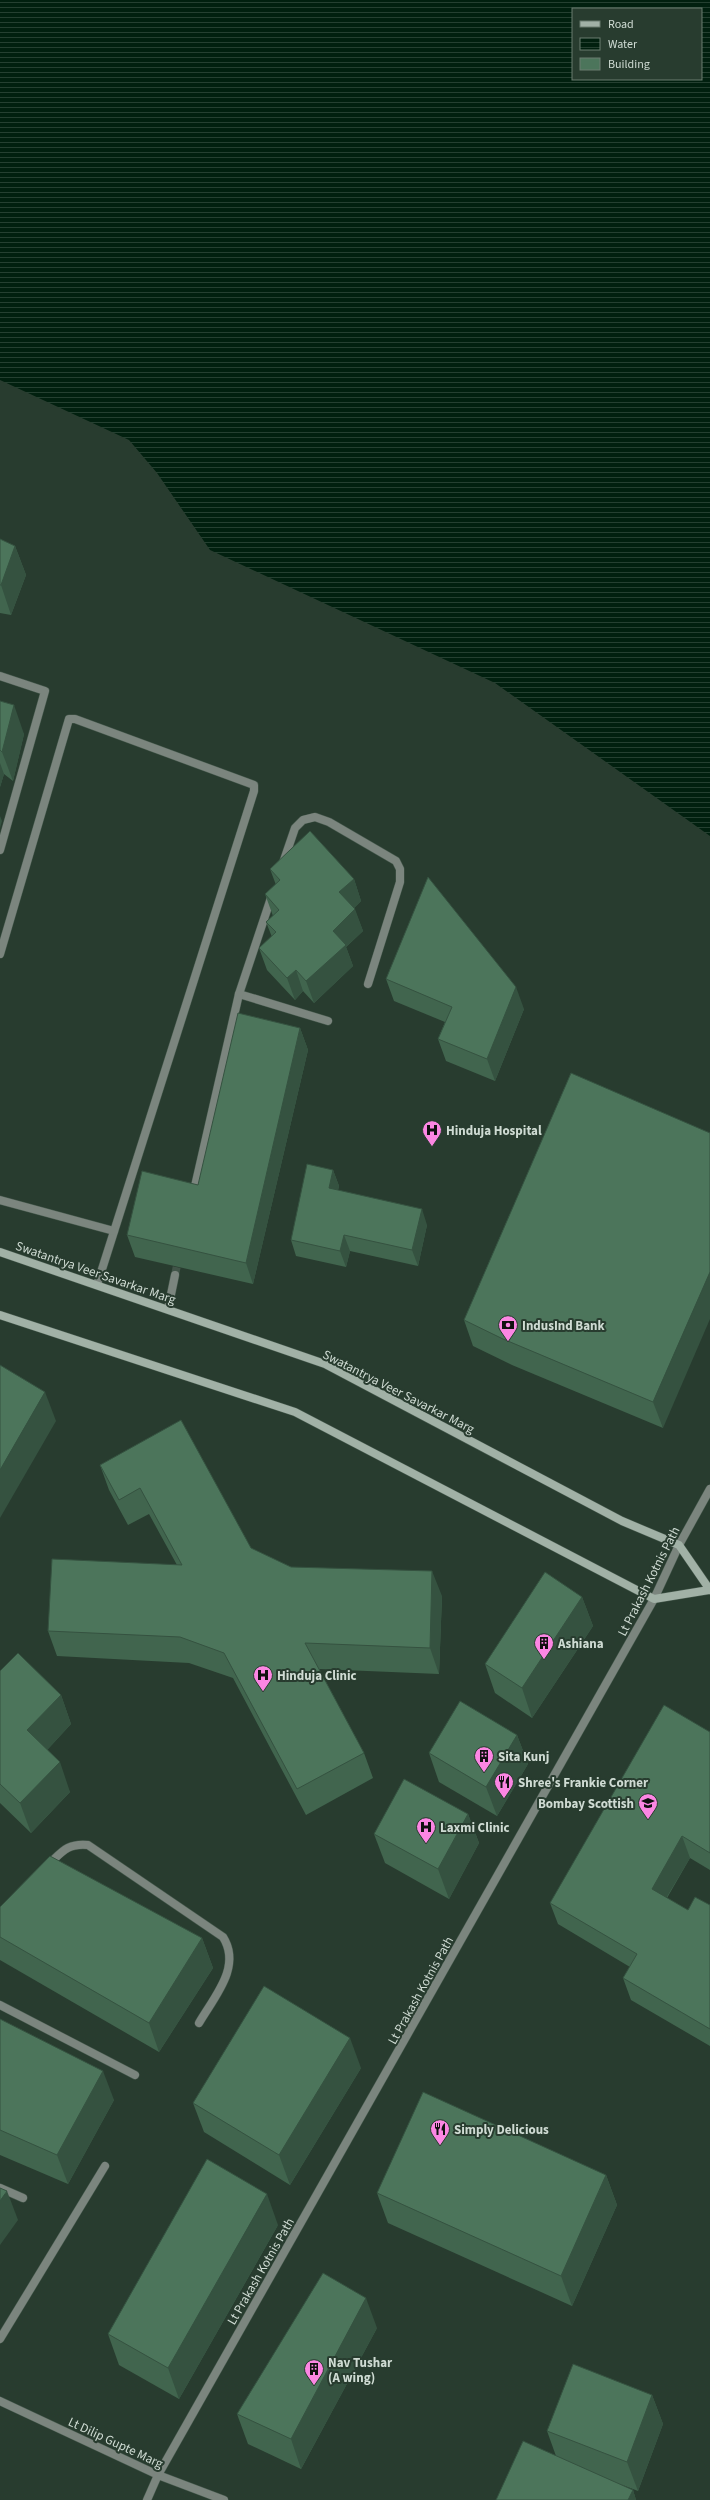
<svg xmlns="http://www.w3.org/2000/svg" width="710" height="2500" font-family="'Source Sans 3',sans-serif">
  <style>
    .water { fill: url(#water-rules); fill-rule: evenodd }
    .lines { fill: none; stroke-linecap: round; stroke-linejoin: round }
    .street-tunnel { stroke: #415448; stroke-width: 8; stroke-dasharray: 8 4; stroke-linecap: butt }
    .street-casing { stroke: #46594d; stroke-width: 9 }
    .secondary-casing { stroke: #46594d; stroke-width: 9 }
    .street { stroke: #7b857e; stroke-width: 8 }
    .secondary { stroke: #a1b1a6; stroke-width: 8 }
    .wall { fill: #41654e }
    .shaded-wall { fill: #355240 }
    .building { fill: #4c755b; stroke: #355240 }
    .labels { text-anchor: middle; stroke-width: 4; stroke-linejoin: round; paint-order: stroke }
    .poi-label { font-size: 13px; font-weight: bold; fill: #cfdbd3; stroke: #283c2f; text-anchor: start }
    .street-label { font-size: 13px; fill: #cfdbd3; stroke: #283c2f }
  </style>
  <defs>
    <pattern id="water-rules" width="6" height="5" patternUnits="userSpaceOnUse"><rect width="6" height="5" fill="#01200f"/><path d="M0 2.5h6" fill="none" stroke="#254031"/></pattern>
  </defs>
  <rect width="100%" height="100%" fill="#283c2f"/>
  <path class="water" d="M0 0H710V836L495 683 210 550 157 473 129 440 0 380ZM573 9H701V79H573Z"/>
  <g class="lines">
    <polyline class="street-tunnel" points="175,1275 179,1256"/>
    <defs>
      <g id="street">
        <polyline points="0,676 45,691 0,850"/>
        <polyline points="283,863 295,828 303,820 315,817 329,822 396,861 400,869 400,882 368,984"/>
        <polyline points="0,954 69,719 75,719 254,785 254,791 97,1285"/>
        <polyline points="239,994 328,1021"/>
        <polyline points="193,1195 239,994 272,895"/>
        <polyline points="0,1200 114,1231"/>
        <polyline points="168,1309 175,1275"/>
        <path d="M48 1865C62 1852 67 1843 88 1845L223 1937C242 1967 214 1997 199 2023"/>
        <polyline points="0,2005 135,2075"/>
        <polyline points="0,2188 23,2198"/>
        <polyline points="0,2339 105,2166"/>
        <polyline points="0,2401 158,2475 224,2500"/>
        <polyline points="147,2500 158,2475 654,1599 679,1545 710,1489"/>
      </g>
      <g id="secondary">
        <polyline points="0,1252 325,1364 622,1521 679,1545 710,1590"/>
        <polyline points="0,1315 295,1412 654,1599 709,1590"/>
      </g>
    </defs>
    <use href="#street" class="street-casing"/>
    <use href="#secondary" class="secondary-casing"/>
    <use href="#street" class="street"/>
    <use href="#secondary" class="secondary"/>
  </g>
  <g class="wall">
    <polygon points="0,539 15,546 26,575 11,615 0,613"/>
    <polygon points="0,701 24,734 13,781 4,774 0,787"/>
    <polygon points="270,869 354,879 361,901 354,908 363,931 346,947 353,966 314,1003 303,991 295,1000 267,970 259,948 272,937 266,922 273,916 265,894 276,885"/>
    <polygon points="386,979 524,1009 495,1081 446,1061 438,1039 445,1022 394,1001"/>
    <polygon points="300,1028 308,1050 253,1284 135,1257 127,1235 198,1185"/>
    <polygon points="571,1073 663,1428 512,1365 473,1346 464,1320"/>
    <polygon points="333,1170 339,1186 338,1190 427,1225 418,1266 350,1251 346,1267 296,1256 291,1240"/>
    <polygon points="100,1465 251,1548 291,1567 442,1596 439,1674 319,1669 364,1753 373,1778 306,1815 233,1678 189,1663 57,1656 48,1631 177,1565 149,1514 128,1525 109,1490"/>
    <polygon points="582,1597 593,1626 532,1718 495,1693 485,1664"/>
    <polygon points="0,1671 61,1695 71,1724 47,1750 70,1792 31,1833 0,1803"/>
    <polygon points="710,1732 710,1870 690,1858 667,1898 688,1910 710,1905 710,2046 631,2000 623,1978 630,1967 558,1924 550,1903"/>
    <polygon points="517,1735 528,1764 497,1816 439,1782 429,1753"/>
    <polygon points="468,1814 479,1843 449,1899 385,1863 374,1834"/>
    <polygon points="0,1907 202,1938 213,1968 159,2052 0,1960"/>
    <polygon points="0,2019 114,2100 68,2184 0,2155"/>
    <polygon points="361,2068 290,2185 204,2132 193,2103"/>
    <polygon points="606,2175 617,2205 572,2306 388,2223 377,2193"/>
    <polygon points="278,2225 179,2399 119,2365 108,2334"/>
    <polygon points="377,2328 301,2469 248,2444 237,2414"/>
    <polygon points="652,2395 663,2424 638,2491 620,2484 633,2490 636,2500 496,2500 556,2456 547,2431"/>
  </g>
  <g class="shaded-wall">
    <polygon points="15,546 26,575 11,615 1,585"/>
    <polygon points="14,705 24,734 13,781 2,752"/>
    <polygon points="0,763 4,774 0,787"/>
    <polygon points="0,816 2,821 0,828"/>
    <polygon points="354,879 361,901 347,914 339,892"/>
    <polygon points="355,909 363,931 346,947 353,966 314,1003 306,981 333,931"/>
    <polygon points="296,970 303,991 295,1000 287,978"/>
    <polygon points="516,987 524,1009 495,1081 487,1059"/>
    <polygon points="300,1028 308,1050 253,1284 246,1263"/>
    <polygon points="333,1170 339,1186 335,1204 329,1188"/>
    <polygon points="422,1209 427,1225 418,1266 412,1250"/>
    <polygon points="344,1235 350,1251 346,1267 340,1251"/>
    <polygon points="710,1272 710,1319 663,1428 653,1402"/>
    <polygon points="45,1392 56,1421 0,1518 0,1470"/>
    <polygon points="432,1571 442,1596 439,1674 430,1648"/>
    <polygon points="582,1597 593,1626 532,1718 522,1688"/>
    <polygon points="61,1695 71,1724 38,1760 27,1730"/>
    <polygon points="517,1735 528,1764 497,1816 486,1787"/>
    <polygon points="60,1762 70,1792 31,1833 20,1803"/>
    <polygon points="468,1814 479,1843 449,1899 438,1869"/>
    <polygon points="682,1836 690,1858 659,1910 652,1889"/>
    <polygon points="202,1938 213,1968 159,2052 149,2023"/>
    <polygon points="350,2038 361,2068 290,2185 279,2155"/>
    <polygon points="103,2071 114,2100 68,2184 57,2155"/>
    <polygon points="606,2175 617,2205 572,2306 561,2276"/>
    <polygon points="7,2191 18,2220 0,2245 0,2201"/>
    <polygon points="267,2194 278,2225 179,2399 168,2368"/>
    <polygon points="366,2298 377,2328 301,2469 291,2439"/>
    <polygon points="652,2395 663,2424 638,2491 627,2462"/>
    <polygon points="633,2490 636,2500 628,2500"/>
  </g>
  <g class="building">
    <polygon points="0,539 15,546 1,585 0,585"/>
    <polygon points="0,701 14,705 2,752 0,750"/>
    <polygon points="310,831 354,879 339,892 355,909 333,931 346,945 306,981 296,970 287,978 259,948 276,932 266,922 279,910 265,894 280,880 270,869"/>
    <polygon points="428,877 516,987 487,1059 438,1039 452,1007 386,979"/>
    <polygon points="238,1013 300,1028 246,1263 127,1235 142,1171 198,1185"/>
    <polygon points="571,1073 710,1133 710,1272 653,1402 503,1339 464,1320"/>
    <polygon points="307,1164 333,1170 329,1188 422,1209 412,1250 344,1235 340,1251 291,1240"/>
    <polygon points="0,1365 45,1392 0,1470"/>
    <polygon points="181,1420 251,1548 291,1567 432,1571 430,1648 305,1643 364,1753 297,1789 224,1653 180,1637 48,1631 52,1559 182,1565 140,1488 119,1500 100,1465"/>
    <polygon points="545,1572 582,1597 522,1688 485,1664"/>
    <polygon points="18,1653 61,1695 27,1730 60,1762 20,1803 0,1784 0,1671"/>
    <polygon points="460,1701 517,1735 486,1787 429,1753"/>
    <polygon points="664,1705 710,1732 710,1853 682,1836 652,1889 688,1910 695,1897 710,1905 710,2029 623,1978 637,1954 550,1903"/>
    <polygon points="404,1779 468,1814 438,1869 374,1834"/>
    <polygon points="50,1856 202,1938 149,2023 0,1937 0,1907"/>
    <polygon points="264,1986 350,2038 279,2155 193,2103"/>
    <polygon points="0,2019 103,2071 57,2155 0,2130"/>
    <polygon points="423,2092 606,2175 561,2276 377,2193"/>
    <polygon points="207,2159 267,2194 168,2368 108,2334"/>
    <polygon points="0,2188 7,2191 0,2201"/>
    <polygon points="323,2273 366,2298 291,2439 237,2414"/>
    <polygon points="573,2364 652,2395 627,2462 547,2431"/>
    <polygon points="523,2441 633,2490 628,2500 496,2500"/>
  </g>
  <defs>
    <symbol id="hospital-pin" viewBox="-11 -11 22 30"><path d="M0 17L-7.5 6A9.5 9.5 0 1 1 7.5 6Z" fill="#fc86e3" stroke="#283c2f"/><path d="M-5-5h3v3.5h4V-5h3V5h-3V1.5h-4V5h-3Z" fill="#111"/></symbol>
    <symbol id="bank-pin" viewBox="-11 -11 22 30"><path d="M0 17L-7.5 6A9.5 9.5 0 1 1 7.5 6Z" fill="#fc86e3" stroke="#283c2f"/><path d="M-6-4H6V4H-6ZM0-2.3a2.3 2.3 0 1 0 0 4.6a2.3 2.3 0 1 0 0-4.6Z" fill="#111"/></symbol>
    <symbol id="building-pin" viewBox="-11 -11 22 30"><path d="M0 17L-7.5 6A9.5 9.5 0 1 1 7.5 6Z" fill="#fc86e3" stroke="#283c2f"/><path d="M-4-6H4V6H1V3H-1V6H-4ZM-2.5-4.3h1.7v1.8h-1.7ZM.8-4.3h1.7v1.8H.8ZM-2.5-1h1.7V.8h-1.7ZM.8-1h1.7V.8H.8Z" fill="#111"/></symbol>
    <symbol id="restaurant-pin" viewBox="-11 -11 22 30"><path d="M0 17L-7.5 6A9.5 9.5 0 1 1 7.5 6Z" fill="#fc86e3" stroke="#283c2f"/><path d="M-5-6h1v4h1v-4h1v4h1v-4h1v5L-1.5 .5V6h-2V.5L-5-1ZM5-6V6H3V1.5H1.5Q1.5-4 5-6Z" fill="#111"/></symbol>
    <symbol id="school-pin" viewBox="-11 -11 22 30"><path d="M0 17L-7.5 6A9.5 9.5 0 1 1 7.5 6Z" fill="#fc86e3" stroke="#283c2f"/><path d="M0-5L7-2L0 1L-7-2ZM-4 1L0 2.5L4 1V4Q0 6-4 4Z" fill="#111"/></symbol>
  </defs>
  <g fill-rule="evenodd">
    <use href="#hospital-pin" x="421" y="1119" width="22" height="30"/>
    <use href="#bank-pin" x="497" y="1314" width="22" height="30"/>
    <use href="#building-pin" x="533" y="1632" width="22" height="30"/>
    <use href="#hospital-pin" x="252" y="1664" width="22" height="30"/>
    <use href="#building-pin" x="473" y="1745" width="22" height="30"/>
    <use href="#restaurant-pin" x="493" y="1771" width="22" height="30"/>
    <use href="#school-pin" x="637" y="1792" width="22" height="30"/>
    <use href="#hospital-pin" x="415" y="1816" width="22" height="30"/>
    <use href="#restaurant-pin" x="429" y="2118" width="22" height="30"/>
    <use href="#building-pin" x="303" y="2358" width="22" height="30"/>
  </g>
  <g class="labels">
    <g class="poi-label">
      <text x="446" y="1135">Hinduja Hospital</text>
      <text x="522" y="1330">IndusInd Bank</text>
      <text x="558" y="1648">Ashiana</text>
      <text x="277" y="1680">Hinduja Clinic</text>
      <text x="498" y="1761">Sita Kunj</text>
      <text x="518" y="1787">Shree's Frankie Corner</text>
      <text x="634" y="1808" text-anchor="end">Bombay Scottish</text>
      <text x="440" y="1832">Laxmi Clinic</text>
      <text x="454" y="2134">Simply Delicious</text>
      <text x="328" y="2367">Nav Tushar<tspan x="328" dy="15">(A wing)</tspan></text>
    </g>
    <g class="street-label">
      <text transform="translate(96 1272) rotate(19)" y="5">Swatantrya Veer Savarkar Marg</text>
      <text transform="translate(399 1391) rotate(27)" y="5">Swatantrya Veer Savarkar Marg</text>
      <text transform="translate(648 1581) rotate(-63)" y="5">Lt Prakash Kotnis Path</text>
      <text transform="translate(420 1990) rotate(-61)" y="5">Lt Prakash Kotnis Path</text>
      <text transform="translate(260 2271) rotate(-60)" y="5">Lt Prakash Kotnis Path</text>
      <text transform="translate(116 2442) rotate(25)" y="5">Lt Dilip Gupte Marg</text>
    </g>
  </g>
  <rect x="572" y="8" width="130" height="72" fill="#283c2f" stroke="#6b7c71"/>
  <rect x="580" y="21" width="20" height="6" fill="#a1b1a6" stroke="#6b7c71"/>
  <text x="608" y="28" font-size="12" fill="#cfdbd3">Road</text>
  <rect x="580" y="38" width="20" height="12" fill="url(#water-rules)" stroke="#6b7c71"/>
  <text x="608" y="48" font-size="12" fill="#cfdbd3">Water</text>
  <rect x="580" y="58" width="20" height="12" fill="#4c755b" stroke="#6b7c71"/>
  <text x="608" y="68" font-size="12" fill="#cfdbd3">Building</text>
</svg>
